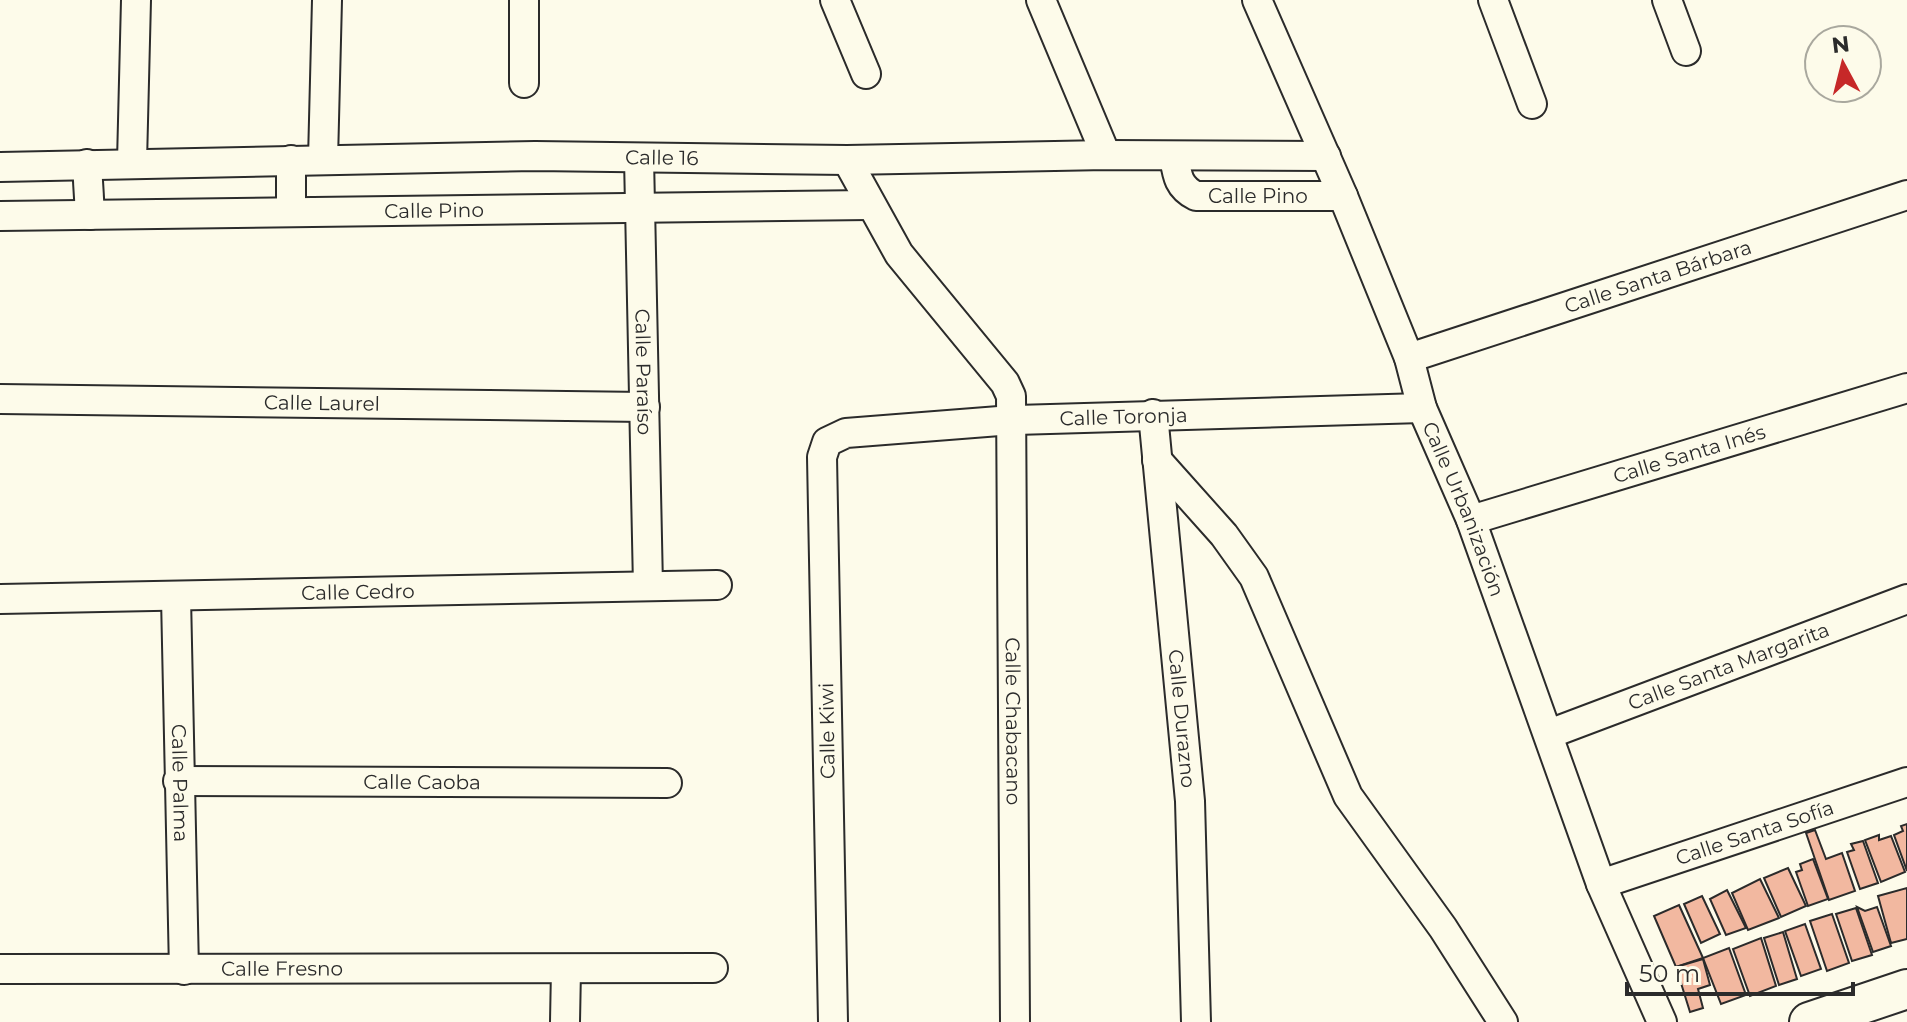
<svg xmlns="http://www.w3.org/2000/svg" width="1907" height="1022" font-family="Montserrat,sans-serif">
  <style>
    .building { fill: #f2b8a0; stroke: #2b2b2b; stroke-width: 2 }
    .lines { fill: none; stroke-linecap: round; stroke-linejoin: round }
    .street-casing { stroke: #2b2b2b; stroke-width: 32 }
    .secondary-casing { stroke: #2b2b2b; stroke-width: 42 }
    .street { stroke: #fdfbea; stroke-width: 28 }
    .secondary { stroke: #fdfbea; stroke-width: 38 }
    .labels { text-anchor: middle; stroke-width: 6; stroke-linejoin: round; paint-order: stroke }
    .street-label { font-size: 20px; fill: #2b2b2b; stroke: #fdfbea }
  </style>
  <rect width="100%" height="100%" fill="#fdfbea"/>
  <g class="building">
    <polygon points="1907,824 1907,871 1894,835 1903,831 1901,826"/>
    <polygon points="1815,830 1826,859 1842,853 1855,891 1829,900 1806,833"/>
    <polygon points="1879,835 1879,840 1891,836 1905,872 1881,882 1865,840"/>
    <polygon points="1863,841 1878,883 1860,889 1847,852 1854,850 1851,844"/>
    <polygon points="1813,859 1828,899 1808,906 1796,872 1802,870 1800,864"/>
    <polygon points="1788,868 1806,906 1781,917 1764,878"/>
    <polygon points="1760,879 1779,918 1748,930 1732,893"/>
    <polygon points="1907,888 1907,939 1891,943 1878,896"/>
    <polygon points="1727,890 1746,928 1726,935 1710,899"/>
    <polygon points="1702,896 1720,934 1701,943 1684,904"/>
    <polygon points="1679,905 1703,958 1676,967 1654,916"/>
    <polygon points="1857,907 1865,911 1877,907 1891,946 1873,952"/>
    <polygon points="1856,908 1872,955 1852,961 1836,914"/>
    <polygon points="1832,914 1849,963 1827,971 1810,921"/>
    <polygon points="1805,924 1821,969 1801,976 1785,931"/>
    <polygon points="1783,932 1797,979 1779,985 1764,938"/>
    <polygon points="1761,938 1776,986 1750,996 1733,949"/>
    <polygon points="1729,948 1746,995 1721,1004 1703,958"/>
    <polygon points="1703,959 1710,985 1698,989 1703,1008 1690,1012 1676,967"/>
  </g>
  <g class="lines">
    <defs>
      <g id="street">
        <polyline points="835,0 866,74"/>
        <polyline points="1041,0 1106,155"/>
        <path id="s1" d="M1257 0 1343 196 1409 358 1422 408 1471 520 1601 884 1662 1022"/>
        <polyline points="1493,0 1532,104"/>
        <polyline points="1667,0 1686,51"/>
        <polyline points="524,83 524,0"/>
        <path id="s2" d="M1174 156C1177 175 1178 187 1196 196H1343"/>
        <path id="s3" d="M639 158 648 586"/>
        <polyline points="323,160 327,0"/>
        <path id="s4" d="M847 160 899 254 1005 383 1011 396 1015 1022"/>
        <polyline points="132,162 136,0"/>
        <polyline points="87,164 90,215"/>
        <path id="s5" d="M0 167 535 156 847 160 1106 155 1326 156"/>
        <polyline points="291,212 291,160"/>
        <path id="s6" d="M0 216 869 205"/>
        <path id="s7" d="M1409 358 1907 195"/>
        <path id="s8" d="M0 399 645 407"/>
        <path id="s9" d="M1153 414 1190 801 1196 1022"/>
        <polyline points="1157,460 1224,535 1254,577 1348,796 1443,928 1503,1022"/>
        <path id="s10" d="M1471 520 1907 388"/>
        <path id="s11" d="M176 597 184 970"/>
        <path id="s12" d="M0 599 717 585"/>
        <path id="s13" d="M1549 734 1907 599"/>
        <path id="s14" d="M178 781 667 783"/>
        <path id="s15" d="M1601 884 1907 782"/>
        <path id="s16" d="M0 969 713 968"/>
        <polyline points="565,1022 566,969"/>
        <path id="s17" d="M833 1022 822 457 827 442 846 433 1012 420 1422 408"/>
      </g>
      <polyline id="secondary" points="1809,1022 1907,989"/>
    </defs>
    <use href="#street" class="street-casing"/>
    <use href="#secondary" class="secondary-casing"/>
    <use href="#street" class="street"/>
    <use href="#secondary" class="secondary"/>
  </g>
  <g class="labels">
    <g class="street-label">
      <text dy="7" stroke="none"><textPath href="#s5" startOffset="662">Calle 16</textPath></text>
      <text dy="7" stroke="none"><textPath href="#s2" startOffset="110">Calle Pino</textPath></text>
      <text dy="7" stroke="none"><textPath href="#s6" startOffset="434">Calle Pino</textPath></text>
      <text dy="7" stroke="none"><textPath href="#s7" startOffset="262">Calle Santa Bárbara</textPath></text>
      <text dy="7" stroke="none"><textPath href="#s3" startOffset="214">Calle Paraíso</textPath></text>
      <text dy="7" stroke="none"><textPath href="#s8" startOffset="322">Calle Laurel</textPath></text>
      <text dy="7" stroke="none"><textPath href="#s17" startOffset="880">Calle Toronja</textPath></text>
      <text dy="7" stroke="none"><textPath href="#s10" startOffset="228">Calle Santa Inés</textPath></text>
      <text dy="7" stroke="none"><textPath href="#s1" startOffset="550">Calle Urbanización</textPath></text>
      <text dy="7" stroke="none"><textPath href="#s12" startOffset="358">Calle Cedro</textPath></text>
      <text dy="7" stroke="none"><textPath href="#s13" startOffset="192">Calle Santa Margarita</textPath></text>
      <text dy="7" stroke="none"><textPath href="#s9" startOffset="306">Calle Durazno</textPath></text>
      <text dy="7" stroke="none"><textPath href="#s4" startOffset="614">Calle Chabacano</textPath></text>
      <text transform="translate(827 731) rotate(-91)" y="7">Calle Kiwi</text>
      <text dy="7" stroke="none"><textPath href="#s14" startOffset="244">Calle Caoba</textPath></text>
      <text dy="7" stroke="none"><textPath href="#s11" startOffset="186">Calle Palma</textPath></text>
      <text dy="7" stroke="none"><textPath href="#s15" startOffset="162">Calle Santa Sofía</textPath></text>
      <text dy="7" stroke="none"><textPath href="#s16" startOffset="282">Calle Fresno</textPath></text>
    </g>
  </g>
  <g transform="translate(1843 64) rotate(353)"><circle r="38" fill="#fdfbea" stroke="#a9a89e" stroke-width="2"/>
  <path d="M0-6L14 30L0 20L-14 30Z" fill="#c62828"/>
  <text y="-12" font-size="22" font-weight="bold" text-anchor="middle" fill="#2b2b2b">N</text>
  </g>
  <path d="M1627 982v12h226v-12" fill="none" stroke="#2b2b2b" stroke-width="4"/>
  <text x="1639" y="982" font-size="24" fill="#2b2b2b" stroke="#fdfbea" stroke-width="6" paint-order="stroke">50 m</text>
</svg>
